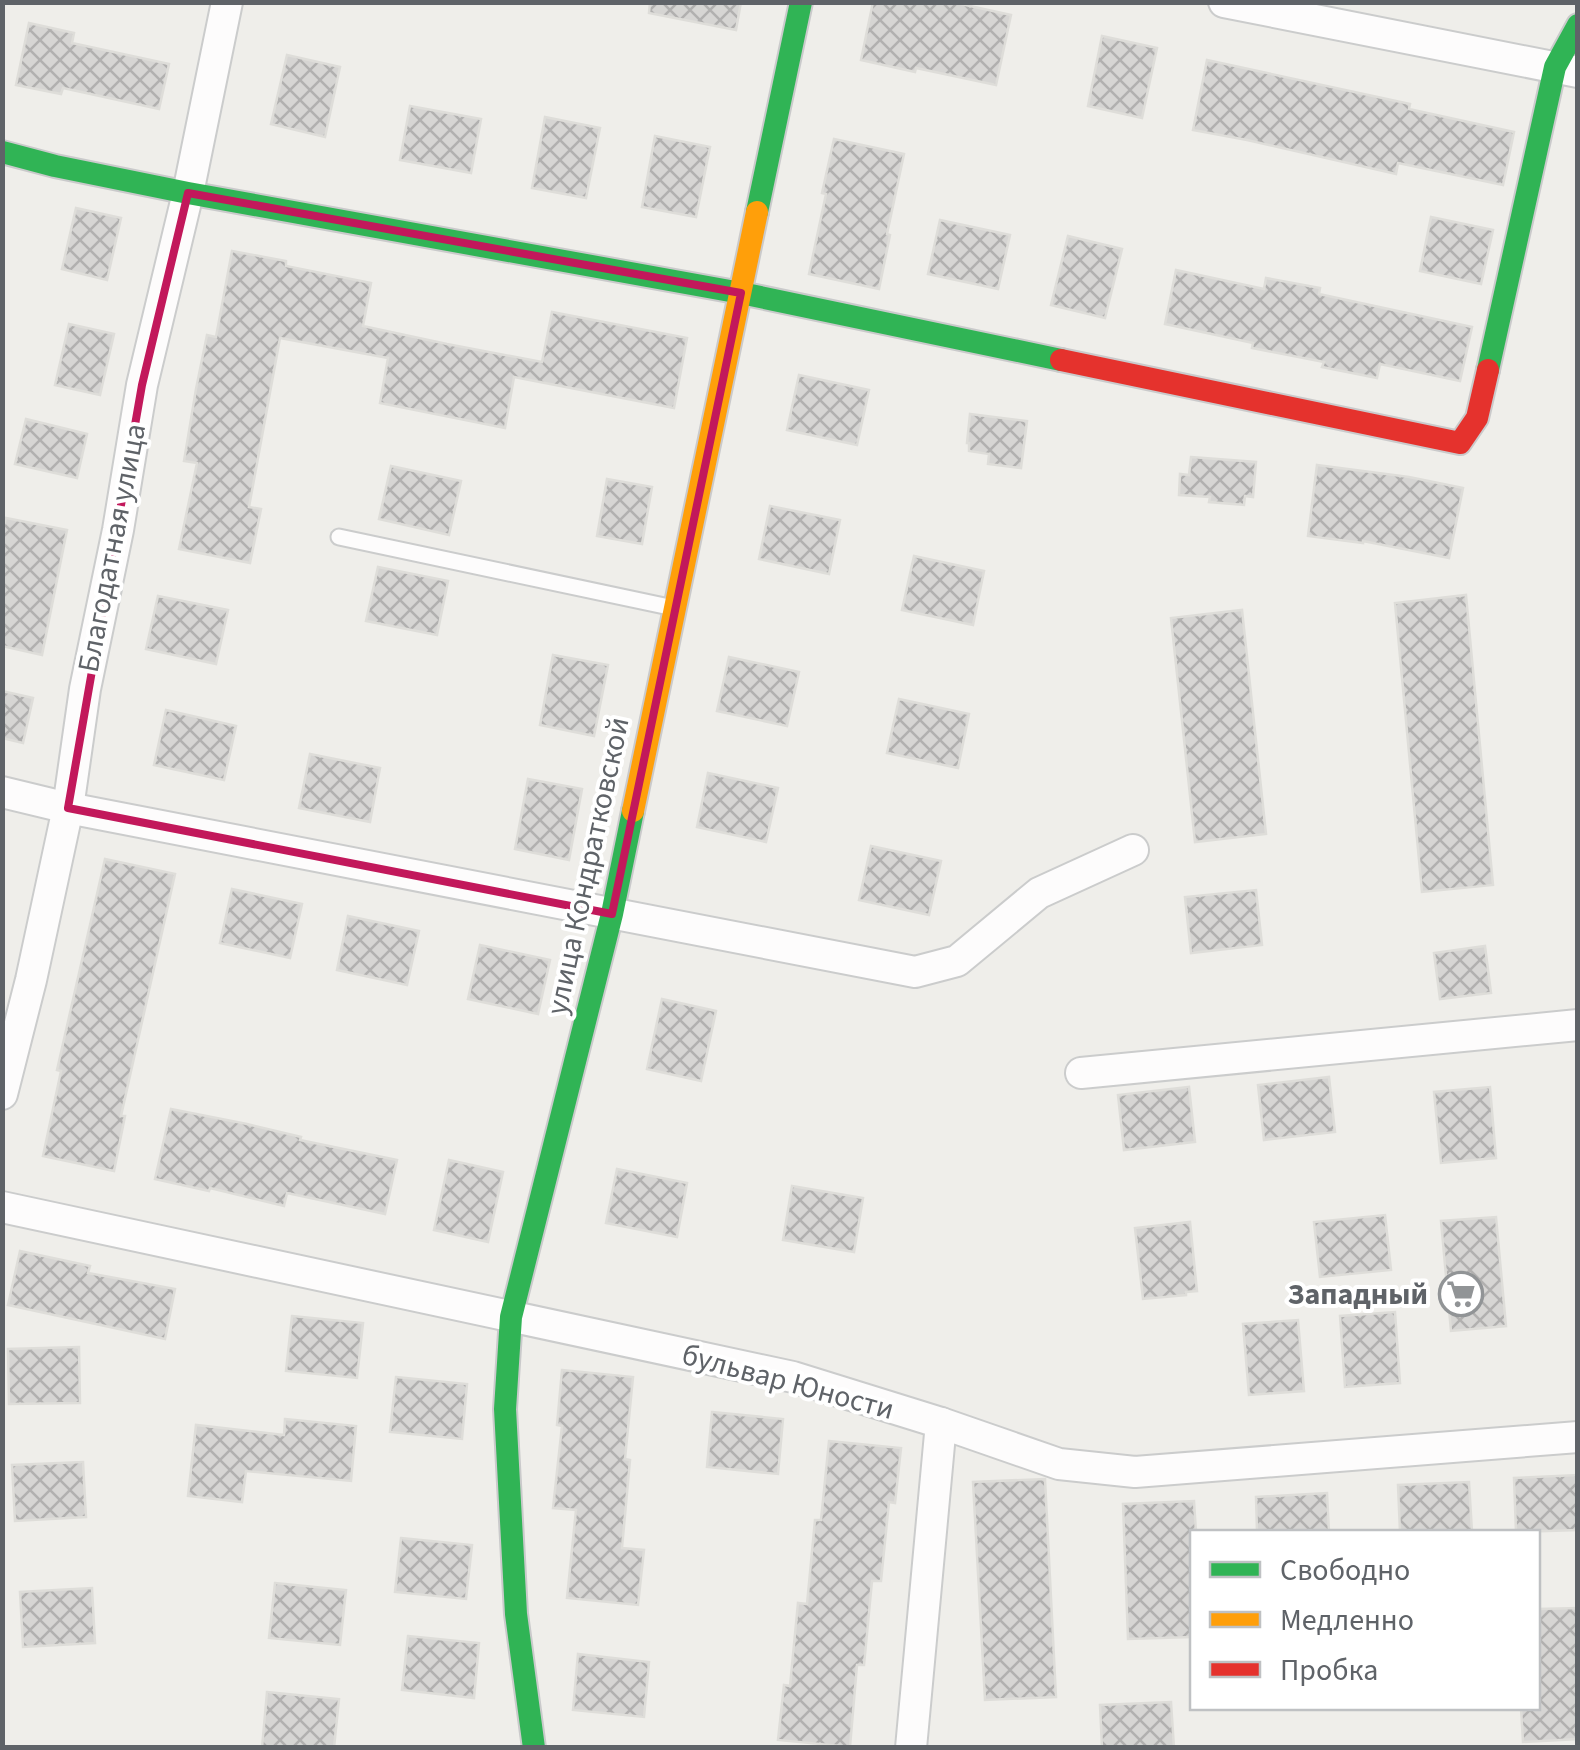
<svg xmlns="http://www.w3.org/2000/svg" width="1580" height="1750" font-family="'Source Sans 3',sans-serif">
	<style>
		.building { fill: url(#building-cross-hatch); stroke: #deddd9; stroke-width: 2.5 }
		.lines { fill: none; stroke-linecap: round; stroke-linejoin: round }
		.lane-casing { stroke: #cbcccc; stroke-width: 19 }
		.street-casing { stroke: #cbcccc; stroke-width: 34 }
		.fast-casing { stroke: #cacacb; stroke-width: 26 }
		.slow-casing { stroke: #cacacb; stroke-width: 26 }
		.jam-casing { stroke: #cacacb; stroke-width: 26 }
		.lane { stroke: #fdfcfc; stroke-width: 15 }
		.street { stroke: #fdfcfc; stroke-width: 30 }
		.fast { stroke: #30b455; stroke-width: 22 }
		.slow { stroke: #ff9f0a; stroke-width: 22 }
		.jam { stroke: #e5322d; stroke-width: 22 }
		.marked { fill: none; stroke: #c2185b; stroke-width: 8; stroke-linejoin: round }
		.labels { text-anchor: middle; dominant-baseline: central; stroke-width: 8; stroke-linejoin: round; paint-order: stroke }
		.street-label { font-size: 30px; fill: #5f6368; stroke: #fff }
		.poi-label { font-size: 30px; font-weight: bold; fill: #5f6368; stroke: #fff; text-anchor: end }
	</style>
	<defs>
		<pattern id="building-cross-hatch" width="8" height="8" patternUnits="userSpaceOnUse" patternTransform="scale(2.5)"><rect width="8" height="8" fill="#d6d5d3"/><path d="M0 0l8 8M0 8l8-8" fill="none" stroke="#b1b0af"/></pattern>
	</defs>
	<rect width="100%" height="100%" fill="#efeeea"/>
	<g class="building">
		<path d="M650,2H741L736,30L649,13Z"/>
		<path d="M873,2H952L1011,15L996,85L916,68L915,72L861,60Z"/>
		<path d="M29,23L74,33L72,43L169,64L159,109L63,88L61,94L16,85Z"/>
		<path d="M1102,36L1157,48L1142,118L1088,106Z"/>
		<path d="M287,55L340,67L325,137L271,124Z"/>
		<path d="M1207,60L1410,104L1409,109L1514,132L1503,185L1398,163L1396,174L1247,140L1193,130Z"/>
		<path d="M410,106L481,119L471,173L400,160Z"/>
		<path d="M545,117L600,128L586,198L532,188Z"/>
		<path d="M655,136L710,147L696,217L642,207Z"/>
		<path d="M834,139L904,154L887,234L890,235L879,289L809,274L826,194L822,193Z"/>
		<path d="M76,208L121,218L107,280L62,269Z"/>
		<path d="M1431,217L1493,230L1481,284L1420,271Z"/>
		<path d="M940,220L1010,235L998,289L928,274Z"/>
		<path d="M1068,236L1122,249L1105,318L1051,305Z"/>
		<path d="M232,251L286,261V266L371,283L363,326L447,344L542,362L552,312L687,338L674,408L514,377L505,428L380,403L388,358L280,338L249,507L261,509L250,563L179,549L197,463L184,461L196,389L207,335L216,337Z"/>
		<path d="M1176,270L1264,289L1266,278L1320,288L1319,294L1472,327L1460,381L1380,364L1377,378L1322,367L1324,362L1252,348L1253,343L1165,324Z"/>
		<path d="M69,324L114,334L100,395L55,385Z"/>
		<path d="M799,375L869,390L857,445L787,430Z"/>
		<path d="M970,414L1027,421L1021,468L988,464L989,454L969,451V443H967Z"/>
		<path d="M26,419L87,434L77,478L15,464Z"/>
		<path d="M1191,457L1256,462L1253,497L1245,496L1244,505L1209,502L1210,497L1179,495L1180,474L1189,475Z"/>
		<path d="M1317,465L1409,477L1463,488L1449,558L1363,541V543L1308,536Z"/>
		<path d="M391,466L461,481L449,535L379,519Z"/>
		<path d="M607,479L652,487L642,544L597,536Z"/>
		<path d="M770,506L840,520L829,574L759,559Z"/>
		<path d="M6,518L67,530L42,655L2,646V531Z"/>
		<path d="M914,556L984,571L973,625L902,610Z"/>
		<path d="M378,567L448,581L437,635L366,621Z"/>
		<path d="M1466,595L1493,885L1422,892L1395,603Z"/>
		<path d="M158,596L228,610L216,664L146,649Z"/>
		<path d="M1242,610L1266,834L1195,842L1171,618Z"/>
		<path d="M553,655L608,665L594,736L540,725Z"/>
		<path d="M729,657L799,672L787,726L717,711Z"/>
		<path d="M2,691L33,698L23,743L2,738Z"/>
		<path d="M899,699L969,714L958,768L887,753Z"/>
		<path d="M166,710L236,726L224,780L154,765Z"/>
		<path d="M310,754L380,768L370,822L299,808Z"/>
		<path d="M708,773L778,788L766,842L697,827Z"/>
		<path d="M528,779L582,789L569,860L515,849Z"/>
		<path d="M871,846L941,861L929,915L859,900Z"/>
		<path d="M105,859L175,874L121,1116H125L114,1171L43,1156L61,1071L57,1070Z"/>
		<path d="M232,889L302,904L290,958L220,943Z"/>
		<path d="M1256,890L1262,945L1191,953L1185,897Z"/>
		<path d="M348,916L419,931L407,985L337,970Z"/>
		<path d="M480,945L550,960L538,1014L468,999Z"/>
		<path d="M1485,946L1491,993L1440,999L1434,953Z"/>
		<path d="M662,999L716,1011L701,1081L647,1069Z"/>
		<path d="M1329,1077L1335,1132L1264,1140L1258,1085Z"/>
		<path d="M1189,1087L1195,1142L1124,1150L1118,1095Z"/>
		<path d="M1490,1087L1496,1158L1441,1163L1434,1092Z"/>
		<path d="M171,1109L247,1124L301,1137L300,1140L397,1160L385,1214L287,1193L284,1206L210,1188L209,1191L155,1179Z"/>
		<path d="M449,1160L503,1172L488,1242L434,1230Z"/>
		<path d="M617,1169L687,1183L677,1237L606,1223Z"/>
		<path d="M792,1186L863,1198L854,1252L783,1240Z"/>
		<path d="M1385,1215L1391,1270L1320,1277L1314,1222Z"/>
		<path d="M1496,1217L1506,1326L1451,1331L1441,1221Z"/>
		<path d="M1190,1222L1197,1291L1186,1292V1295L1143,1299L1135,1228Z"/>
		<path d="M20,1251L90,1266L88,1273L175,1289L165,1339L8,1305Z"/>
		<path d="M1395,1312L1400,1383L1345,1387L1340,1316Z"/>
		<path d="M292,1316L363,1323L357,1378L286,1371Z"/>
		<path d="M1298,1320L1304,1391L1249,1395L1243,1324Z"/>
		<path d="M79,1347L80,1403L9,1404L8,1349Z"/>
		<path d="M562,1370L633,1377L625,1459L630,1460L622,1548L644,1550L638,1605L567,1598L576,1510L553,1508L562,1426L557,1425Z"/>
		<path d="M396,1377L467,1384L462,1439L390,1432Z"/>
		<path d="M712,1412L783,1419L778,1474L707,1467Z"/>
		<path d="M285,1419L356,1426L351,1481L246,1471L242,1502L188,1496L196,1425L284,1435Z"/>
		<path d="M829,1441L901,1448L895,1503L889,1502L881,1581H872L864,1665H857L850,1747L778,1740L784,1685L790,1686L798,1603L807,1604L815,1520H821Z"/>
		<path d="M83,1462L86,1517L15,1521L12,1465Z"/>
		<path d="M1578,1475V1530L1516,1532L1514,1478Z"/>
		<path d="M1045,1479L1056,1697L985,1700L973,1482Z"/>
		<path d="M1469,1482L1472,1532H1400L1398,1485Z"/>
		<path d="M1327,1493L1329,1532H1257L1256,1497Z"/>
		<path d="M1194,1501L1196,1532H1192V1637L1128,1639L1123,1504Z"/>
		<path d="M401,1538L472,1545L466,1599L395,1592Z"/>
		<path d="M275,1583L346,1590L340,1645L269,1638Z"/>
		<path d="M92,1588L95,1643L23,1647L20,1592Z"/>
		<path d="M1578,1608V1739L1523,1742L1521,1708H1538V1609Z"/>
		<path d="M408,1636L479,1643L474,1698L402,1690Z"/>
		<path d="M578,1654L649,1662L644,1717L573,1710Z"/>
		<path d="M267,1692L339,1699L334,1748H262Z"/>
		<path d="M1171,1702L1174,1748H1102L1100,1705Z"/>
	</g>
	<g class="lines">
		<defs>
			<path id="lane" d="M339,537L674,608"/>
			<g id="street">
				<path d="M1224,2L1578,72"/>
				<path d="M2,792L68,808L915,972L957,961L1039,893L1133,850"/>
				<path d="M1081,1073L1578,1025"/>
				<path d="M2,1094L31,980L68,808L85,689L118,530L142,385L188,193L227,2"/>
				<path d="M2,1207L793,1377L941,1423L1059,1464L1135,1472L1578,1437"/>
				<path d="M911,1748L941,1423"/>
			</g>
			<g id="fast">
				<path d="M2,152L55,166L188,193L741,293L1061,360"/>
				<path d="M757,212L801,2"/>
				<path d="M1488,370L1555,67L1578,25"/>
				<path d="M534,1748L516,1614L505,1409L511,1317L612,914L633,811"/>
			</g>
			<path id="slow" d="M633,811L757,212"/>
			<path id="jam" d="M1061,360L1460,443L1477,418L1488,370"/>
		</defs>
		<use href="#lane" class="lane-casing"/>
		<use href="#street" class="street-casing"/>
		<use href="#fast" class="fast-casing"/>
		<use href="#slow" class="slow-casing"/>
		<use href="#jam" class="jam-casing"/>
		<use href="#lane" class="lane"/>
		<use href="#street" class="street"/>
		<use href="#fast" class="fast"/>
		<use href="#slow" class="slow"/>
		<use href="#jam" class="jam"/>
	</g>
	<path class="marked" d="M188,193L741,293L612,914L68,808L142,385Z"/>
	<defs>
		<symbol id="supermarket-ring" viewBox="-11 -11 22 22"><circle r="9.5" fill="#fff" stroke="#919496" stroke-width="1.5"/><path d="M-6-5.5h2.5l.6 2H6L4.5 2H-2.5L-4.4-4H-6ZM-1.5 3.2a1.3 1.3 0 1 0 .1 0ZM3 3.2a1.3 1.3 0 1 0 .1 0Z" fill="#919496"/></symbol>
	</defs>
	<g fill-rule="evenodd">
		<use href="#supermarket-ring" x="1436" y="1269" width="50" height="50"/>
	</g>
	<g class="labels">
		<g class="street-label">
			<text transform="translate(112 548) rotate(-79)">Благодатная улица</text>
			<text transform="translate(588 866) rotate(-78)">улица Кондратковской</text>
			<text transform="translate(788 1382) rotate(15)">бульвар Юности</text>
		</g>
		<g class="poi-label">
			<text x="1428" y="1294">Западный</text>
		</g>
	</g>
	<rect width="1580" height="1750" fill="none" stroke="#5f6368" stroke-width="10"/>
	<rect x="1190" y="1530" width="350" height="180" fill="#ffffff" stroke="#bfc1c3" stroke-width="2.5"/>
	<rect x="1210" y="1562" width="50" height="15" fill="#30b455" stroke="#bfc1c3" stroke-width="2.5"/>
	<text x="1280" y="1580" font-size="30" fill="#5f6368">Свободно</text>
	<rect x="1210" y="1612" width="50" height="15" fill="#ff9f0a" stroke="#bfc1c3" stroke-width="2.5"/>
	<text x="1280" y="1630" font-size="30" fill="#5f6368">Медленно</text>
	<rect x="1210" y="1662" width="50" height="15" fill="#e5322d" stroke="#bfc1c3" stroke-width="2.5"/>
	<text x="1280" y="1680" font-size="30" fill="#5f6368">Пробка</text>
</svg>
